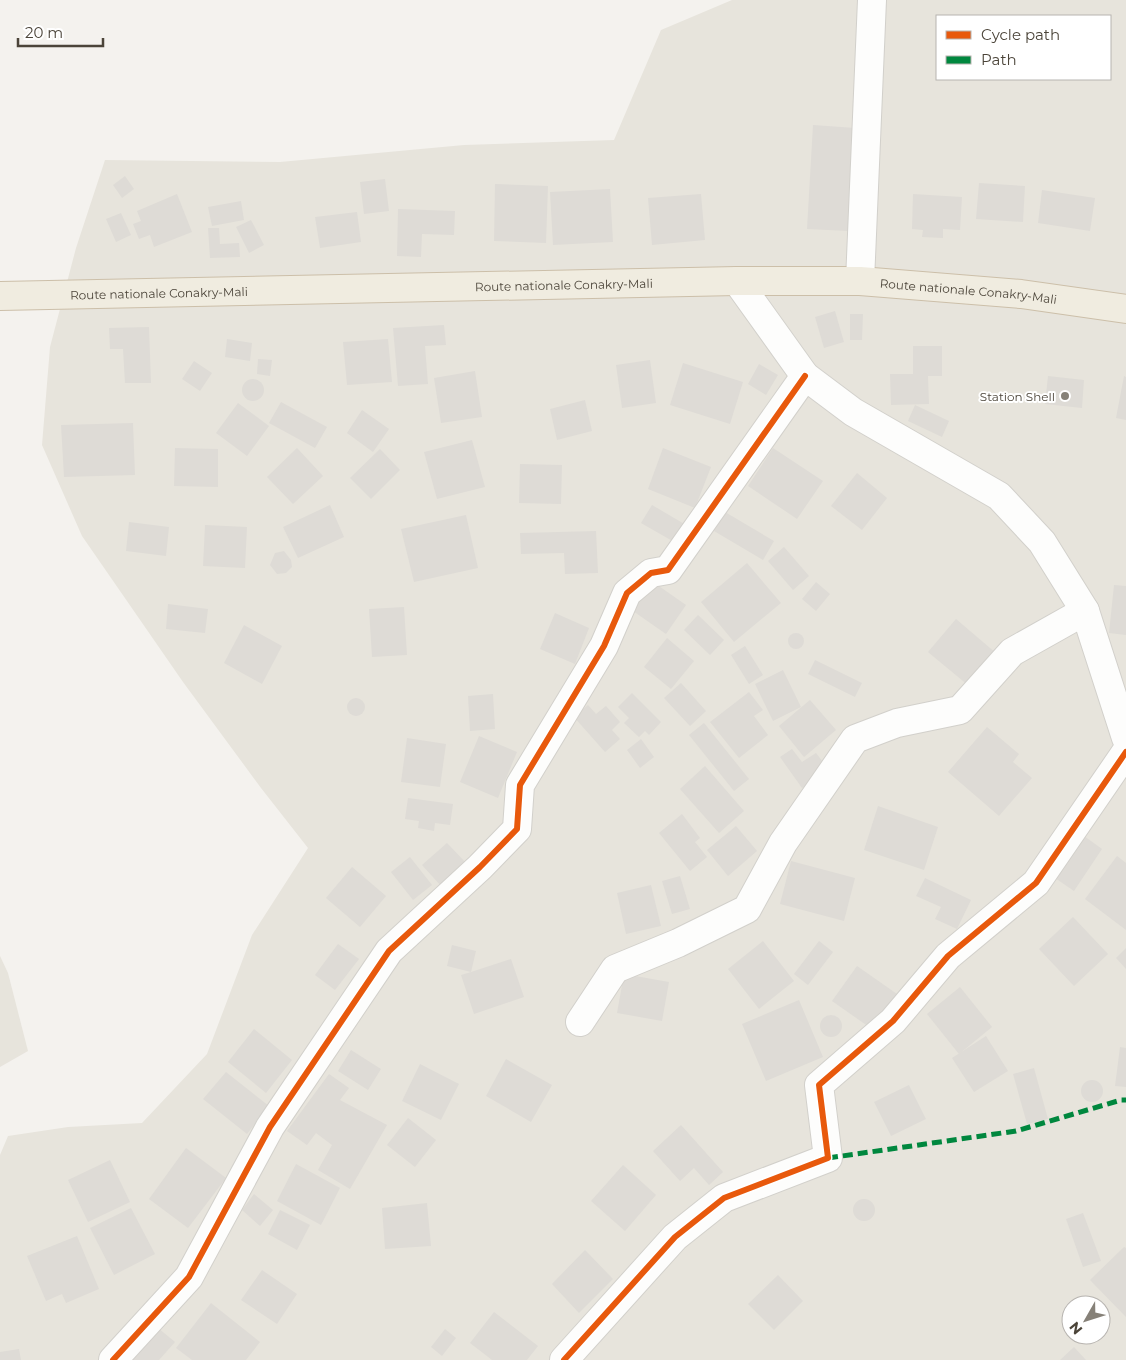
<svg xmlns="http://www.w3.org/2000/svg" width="1126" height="1360" font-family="Montserrat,sans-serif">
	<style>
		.residential { fill: #e7e4dc; fill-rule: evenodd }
		.building { fill: #dedbd6 }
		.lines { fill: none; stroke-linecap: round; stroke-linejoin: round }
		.minor-casing { stroke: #d2d0cb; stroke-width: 30 }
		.tertiary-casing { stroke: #d2d0cb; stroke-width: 30 }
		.trunk-casing { stroke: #ccbfa9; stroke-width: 30 }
		.minor { stroke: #fdfdfc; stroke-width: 28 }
		.tertiary { stroke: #fdfdfc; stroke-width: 28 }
		.trunk { stroke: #f0ece0; stroke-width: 28 }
		.quiet { stroke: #00873e; stroke-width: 5; stroke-dasharray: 10 5; stroke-linecap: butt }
		.cycleway-casing { stroke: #fff; stroke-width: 9 }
		.cycleway { stroke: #e8590c; stroke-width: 6 }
		.poi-dot { fill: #868178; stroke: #fff; stroke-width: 2 }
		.labels { text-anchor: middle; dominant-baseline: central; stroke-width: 4; stroke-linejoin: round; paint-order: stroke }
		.street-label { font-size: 12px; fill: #4b4439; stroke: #fff }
		.poi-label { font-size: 12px; fill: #4b4439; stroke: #fff; text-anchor: end }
	</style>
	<rect width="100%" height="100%" fill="#f4f2ee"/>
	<g class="residential">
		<path d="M732,0H1126V1360H0V1155L8,1136L68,1127L142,1123L207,1054L252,935L308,848L261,788L183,682L82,536L42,445L50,347L76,248L105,160L280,162L464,145L614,140L661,30ZM937,16H1110V79H937ZM1071,1305H1101V1335H1071Z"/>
		<path d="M0,956L8,973L28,1051L0,1067Z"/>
	</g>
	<g class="building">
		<path d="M813,125L855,128L849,231L807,229Z"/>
		<path d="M125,176L134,189L122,198L113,185Z"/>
		<path d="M385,179L389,211L364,214L360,182Z"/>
		<path d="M979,183L1025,186L1023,222L976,219Z"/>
		<path d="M495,184L548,186L546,243L494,241Z"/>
		<path d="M610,189L613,242L553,245L550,192Z"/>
		<path d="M1042,190L1095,198L1090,231L1038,223Z"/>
		<path d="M177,194L192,232L154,247L150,235L139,239L133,224L141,221L137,211Z"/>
		<path d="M701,194L705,240L652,245L648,198Z"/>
		<path d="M913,194L962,197L960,230L943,229V238L922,237L923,230L912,229Z"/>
		<path d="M241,201L244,220L212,226L208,207Z"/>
		<path d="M398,209L455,211L454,235L422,234L421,257L397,256Z"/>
		<path d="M357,212L361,242L320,248L315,217Z"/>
		<path d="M121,213L131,235L116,242L106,219Z"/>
		<path d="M251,220L264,245L249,253L236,227Z"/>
		<path d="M208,228H219L220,244L239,243L240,257L210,258Z"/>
		<path d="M835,311L844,342L824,348L815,317Z"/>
		<path d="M850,314H863L862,340H850Z"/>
		<path d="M444,325L446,345L425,346L428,384L398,386L393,328Z"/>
		<path d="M149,327L151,383H125L123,349H110L109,328Z"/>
		<path d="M227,339L252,343L250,361L225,357Z"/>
		<path d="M388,339L392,382L347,385L343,342Z"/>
		<path d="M913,346H942V376H928L929,404L891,405L890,374H913Z"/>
		<path d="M258,359L272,360L270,376L257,374Z"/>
		<path d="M650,360L656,403L622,408L616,365Z"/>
		<path d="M194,361L212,373L200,391L182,379Z"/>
		<path d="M683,363L743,382L730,424L670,405Z"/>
		<path d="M759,364L778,375L766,395L748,384Z"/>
		<path d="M475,371L482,417L441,423L434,378Z"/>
		<path d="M1048,376L1084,380L1082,408L1045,404Z"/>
		<path d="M1124,376L1126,377V420L1116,418Z"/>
		<circle cx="253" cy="390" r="11"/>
		<path d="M585,400L592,431L557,440L550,409Z"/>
		<path d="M281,402L327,427L315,448L269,423Z"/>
		<path d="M238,403L269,426L247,456L216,433Z"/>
		<path d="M915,405L949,421L942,437L908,421Z"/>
		<path d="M362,410L389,429L373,452L347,433Z"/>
		<path d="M133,423L135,475L64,477L61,425Z"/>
		<path d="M472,440L485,487L437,499L424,452Z"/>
		<path d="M175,448L218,449V487L174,486Z"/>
		<path d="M297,448L323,476L293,504L267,477Z"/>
		<path d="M663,448L711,467L695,508L648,489Z"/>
		<path d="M773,448L823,481L797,519L748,486Z"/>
		<path d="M380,449L400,470L371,499L350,478Z"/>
		<path d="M520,464L562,465L561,504L519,503Z"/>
		<path d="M857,473L887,498L862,530L831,506Z"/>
		<path d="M330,505L344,537L298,558L283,527Z"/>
		<path d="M652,505L686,525L676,543L641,523Z"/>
		<path d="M725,512L774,541L763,560L714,531Z"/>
		<path d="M466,515L478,568L414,582L401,529Z"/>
		<path d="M129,522L169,527L166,556L126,551Z"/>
		<path d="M205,525L247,527L245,568L203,566Z"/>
		<path d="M596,531L598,573L565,574L564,553L521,554L520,533Z"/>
		<path d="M784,547L809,576L793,590L768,561Z"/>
		<path d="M284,551L291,560L292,567L286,573L277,574L270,565L275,553Z"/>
		<path d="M747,563L781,603L734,642L701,602Z"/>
		<path d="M653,582L686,605L666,634L633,611Z"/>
		<path d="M816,582L830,594L816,611L802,599Z"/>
		<path d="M1114,585L1126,586V635L1109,633Z"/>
		<path d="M168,604L208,609L205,633L166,629Z"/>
		<path d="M404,607L407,655L372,657L369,609Z"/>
		<path d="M555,613L589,628L575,664L540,649Z"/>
		<path d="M698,615L724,640L710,655L684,630Z"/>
		<path d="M956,619L997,654L969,686L928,652Z"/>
		<path d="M244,625L282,646L262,684L224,663Z"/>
		<circle cx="796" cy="641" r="8"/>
		<path d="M667,638L694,661L671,689L644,667Z"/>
		<path d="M745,646L763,675L749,684L731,655Z"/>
		<path d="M815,660L862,683L855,697L808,674Z"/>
		<path d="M783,670L801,707L773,721L755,684Z"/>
		<path d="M681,683L706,711L690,726L664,698Z"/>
		<path d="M749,692L763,710L754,716L768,735L739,758L710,722Z"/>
		<path d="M632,693L661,722L649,735L645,731L639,737L624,723L629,718L618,707Z"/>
		<path d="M493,694L495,729L470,731L468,696Z"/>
		<circle cx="356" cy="707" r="9"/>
		<path d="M810,700L836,730L804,757L779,726Z"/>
		<path d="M588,705L596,714L606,706L620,722L612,730L620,739L605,752L574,717Z"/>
		<path d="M704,723L749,779L734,791L689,735Z"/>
		<path d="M987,727L1019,754L1013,762L1032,778L999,816L948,772Z"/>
		<path d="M479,736L517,752L498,798L460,782Z"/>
		<path d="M407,738L446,744L440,787L401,782Z"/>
		<path d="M641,739L654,757L640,768L627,750Z"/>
		<path d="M792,749L802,762L816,753L829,770L802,788L780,757Z"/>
		<path d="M705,766L744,811L719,833L680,789Z"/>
		<path d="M408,798L453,804L450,825L435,823L434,831L418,828L419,821L405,819Z"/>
		<path d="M878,806L938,827L924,870L864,850Z"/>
		<path d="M682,814L700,838L695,842L707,857L690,871L659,833Z"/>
		<path d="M736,826L757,851L728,876L707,850Z"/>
		<path d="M1084,836L1102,849L1074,891L1055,878Z"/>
		<path d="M447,843L467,864L442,887L422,865Z"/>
		<path d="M1117,856L1126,863V930L1085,899Z"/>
		<path d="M410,857L432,885L413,900L391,872Z"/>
		<path d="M791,861L855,878L844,921L780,904Z"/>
		<path d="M352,867L386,896L360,927L326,898Z"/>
		<path d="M680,876L690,909L672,914L662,881Z"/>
		<path d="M925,878L971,900L957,929L935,919L941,907L916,896Z"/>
		<path d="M651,885L661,926L626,934L617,893Z"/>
		<path d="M1073,917L1108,954L1074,986L1039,949Z"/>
		<path d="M763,941L794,981L759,1009L728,969Z"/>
		<path d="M819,941L833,952L808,985L794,974Z"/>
		<path d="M338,944L359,959L335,990L315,975Z"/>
		<path d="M452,945L476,951L471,972L511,959L524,997L474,1014L461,975L471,972L447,966Z"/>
		<path d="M1126,948V969L1116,958Z"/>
		<path d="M857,966L897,994L872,1029L832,1001Z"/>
		<path d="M624,974L669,982L662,1021L617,1013Z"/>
		<path d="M960,987L992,1027L959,1054L927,1014Z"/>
		<path d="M799,1000L823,1057L766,1081L742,1024Z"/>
		<circle cx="831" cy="1026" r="11"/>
		<path d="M254,1029L292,1060L266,1093L228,1062Z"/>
		<path d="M986,1036L1008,1071L974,1092L952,1058Z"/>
		<path d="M1120,1047L1126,1048V1087L1115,1086Z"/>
		<path d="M351,1050L381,1069L368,1090L338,1071Z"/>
		<path d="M506,1059L552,1085L531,1122L486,1096Z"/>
		<path d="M420,1064L459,1084L441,1120L402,1101Z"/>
		<path d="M1034,1068L1048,1119L1027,1124L1013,1074Z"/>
		<path d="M226,1072L269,1106L247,1134L203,1099Z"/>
		<path d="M329,1074L349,1088L340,1100L387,1125L350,1189L318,1170L332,1145L316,1133L307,1145L287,1131Z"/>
		<circle cx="1092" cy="1091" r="11"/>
		<path d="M909,1085L926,1119L891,1136L874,1102Z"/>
		<path d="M408,1118L436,1140L415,1167L387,1145Z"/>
		<path d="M681,1125L723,1172L709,1185L694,1168L680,1181L653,1151Z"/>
		<path d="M186,1148L226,1178L188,1228L149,1199Z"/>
		<path d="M110,1160L130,1202L88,1222L68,1180Z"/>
		<path d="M296,1164L340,1188L321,1225L277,1201Z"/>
		<path d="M623,1165L656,1195L625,1231L591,1201Z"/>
		<path d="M254,1194L273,1210L260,1226L242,1210Z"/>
		<circle cx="864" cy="1210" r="11"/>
		<path d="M427,1203L431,1246L385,1249L382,1208Z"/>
		<path d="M131,1208L155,1254L114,1275L90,1228Z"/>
		<path d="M280,1210L310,1225L297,1250L268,1234Z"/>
		<path d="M1083,1213L1101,1261L1083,1267L1066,1219Z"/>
		<path d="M77,1236L99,1289L66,1303L62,1294L46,1301L27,1256Z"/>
		<path d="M1124,1247L1126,1248V1317L1090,1280Z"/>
		<path d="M585,1250L613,1279L579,1313L552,1284Z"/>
		<path d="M262,1270L297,1294L277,1324L241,1300Z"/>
		<path d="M778,1275L803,1301L774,1330L748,1304Z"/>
		<path d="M211,1303L260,1342L246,1360H192L176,1348Z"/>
		<path d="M494,1312L538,1346L527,1360H492L470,1343Z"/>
		<path d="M158,1328L175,1342L159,1360H130Z"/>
		<path d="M445,1329L456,1338L442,1356L431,1347Z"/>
		<path d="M1074,1347L1086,1360H1060Z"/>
		<path d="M19,1349L21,1360H0V1352Z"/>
	</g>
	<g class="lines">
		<defs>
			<g id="minor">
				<path d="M737,281L805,376L853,412L999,496L1042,542L1085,611L1126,738"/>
				<path d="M580,1022L615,969L678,943L747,909L783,843L855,739L897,723L960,710L1012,652L1085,611"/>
				<path d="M113,1360L189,1277L270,1127L389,951L480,867L517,829L520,785L604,646L627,593L651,573L668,570L805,376"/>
				<path d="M564,1360L675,1237L724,1198L828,1158L819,1085L893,1021L948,956L1036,883L1126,752"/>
			</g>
			<path id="tertiary" d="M860,281L872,0"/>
			<g id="trunk">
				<path id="s1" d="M0,296L737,281H860L1021,294L1126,309"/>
			</g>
		</defs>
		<use href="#minor" class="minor-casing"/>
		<use href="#tertiary" class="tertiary-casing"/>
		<use href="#trunk" class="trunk-casing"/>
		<use href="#minor" class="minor"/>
		<use href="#tertiary" class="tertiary"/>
		<use href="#trunk" class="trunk"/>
		<path class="quiet" d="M828,1158L1016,1131L1121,1100H1126"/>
		<defs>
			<g id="cycleway">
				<path d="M113,1360L189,1277L270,1127L389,951L480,867L517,829L520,785L604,646L627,593L651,573L668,570L805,376"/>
				<path d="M564,1360L675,1237L724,1198L828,1158L819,1085L893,1021L948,956L1036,883L1126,752"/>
			</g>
		</defs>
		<use href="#cycleway" class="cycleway-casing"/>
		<use href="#cycleway" class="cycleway"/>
	</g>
	<circle class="poi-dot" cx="1065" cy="396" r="5"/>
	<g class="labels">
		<g class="street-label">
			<text stroke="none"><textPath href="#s1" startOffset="564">Route nationale Conakry-Mali</textPath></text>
			<text stroke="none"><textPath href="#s1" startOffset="969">Route nationale Conakry-Mali</textPath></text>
			<text stroke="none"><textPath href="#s1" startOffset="159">Route nationale Conakry-Mali</textPath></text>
		</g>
		<g class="poi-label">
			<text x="1055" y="396">Station Shell</text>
		</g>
	</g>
	<rect x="936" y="15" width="175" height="65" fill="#ffffff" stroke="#b7b4b0"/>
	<rect x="946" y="31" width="25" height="8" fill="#e8590c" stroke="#b7b4b0"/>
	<text x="981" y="40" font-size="15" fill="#4b4439">Cycle path</text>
	<rect x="946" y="56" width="25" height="8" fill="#00873e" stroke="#b7b4b0"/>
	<text x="981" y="65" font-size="15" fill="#4b4439">Path</text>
	<g transform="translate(1086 1320) rotate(231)"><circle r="24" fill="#ffffff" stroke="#b7b4b0"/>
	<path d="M0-4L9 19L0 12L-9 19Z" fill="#868178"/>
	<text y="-8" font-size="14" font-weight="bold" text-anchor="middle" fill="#4b4439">N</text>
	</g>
	<path d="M18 38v8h85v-8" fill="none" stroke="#4b4439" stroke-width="2.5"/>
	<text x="25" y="38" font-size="15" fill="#4b4439" stroke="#ffffff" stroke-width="4" paint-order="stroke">20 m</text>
</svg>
